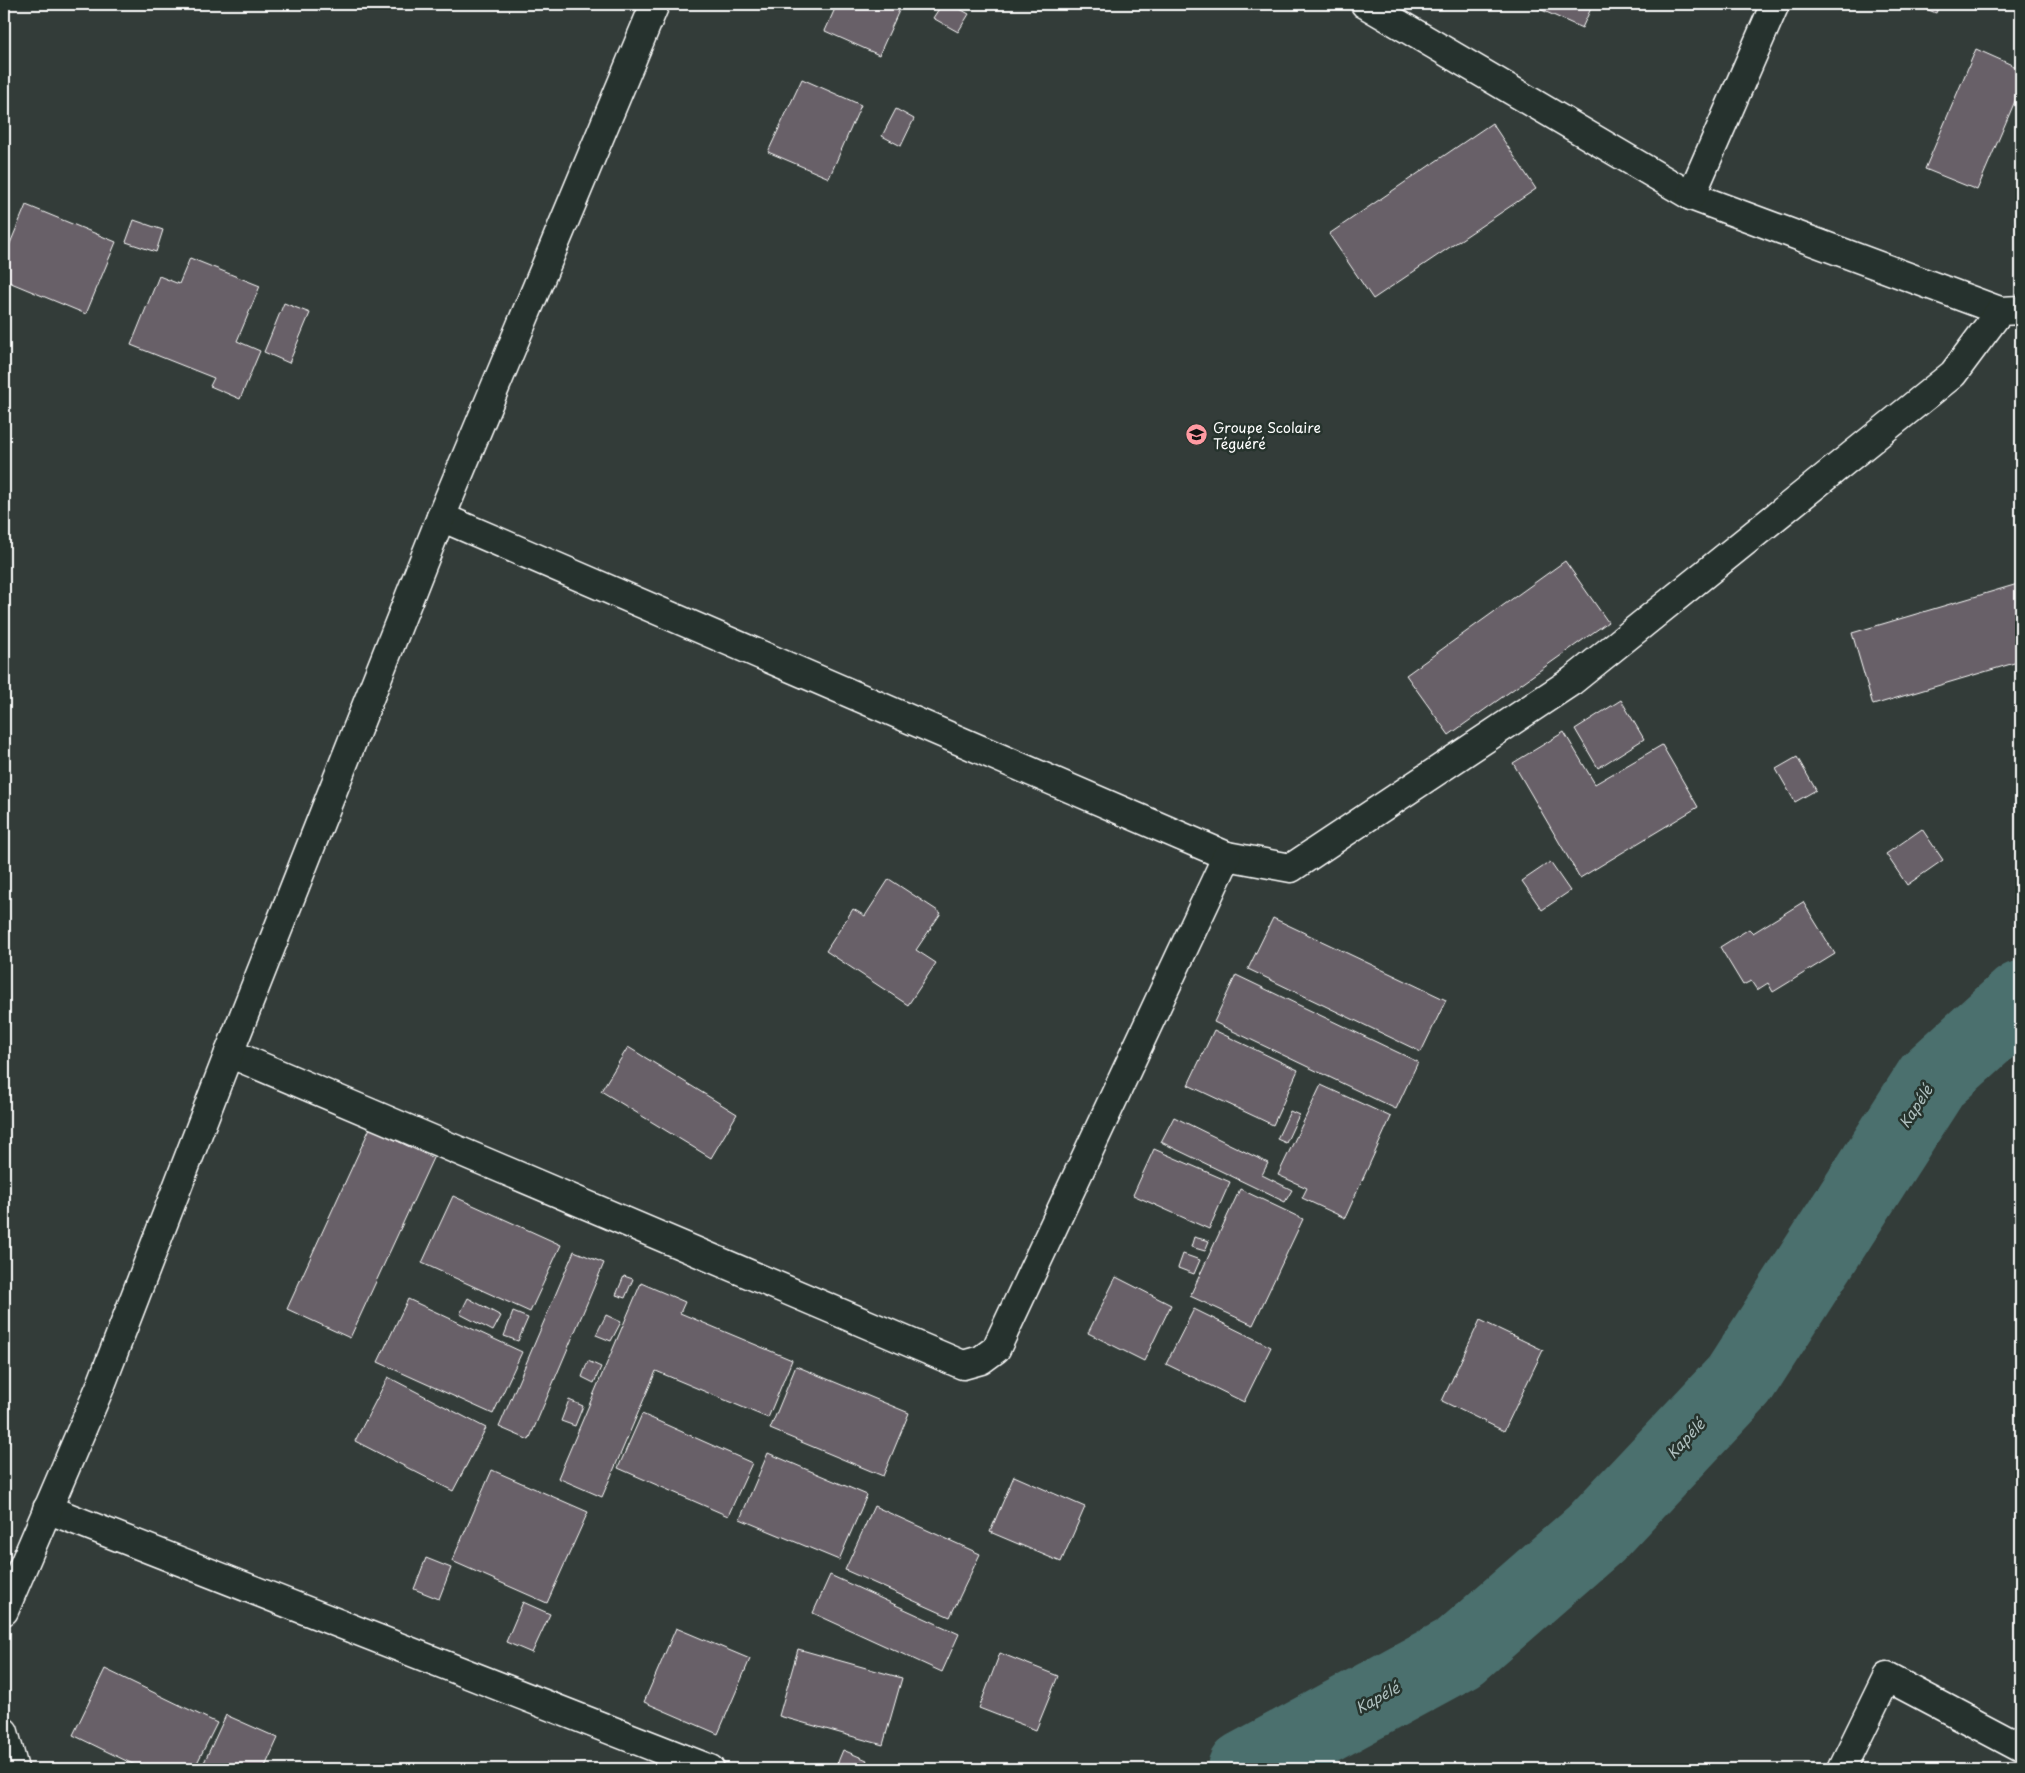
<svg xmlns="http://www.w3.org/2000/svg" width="2025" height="1773" font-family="'Playpen Sans',sans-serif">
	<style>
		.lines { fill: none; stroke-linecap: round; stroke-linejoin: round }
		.river { stroke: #4b706e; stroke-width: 76 }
		.building { fill: #686067; stroke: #fff }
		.minor-casing { stroke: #fff; stroke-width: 31 }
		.tertiary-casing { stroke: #fff; stroke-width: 31 }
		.minor { stroke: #26332d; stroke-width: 28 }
		.tertiary { stroke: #26332d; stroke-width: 28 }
		.labels { text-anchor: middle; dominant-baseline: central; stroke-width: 5; stroke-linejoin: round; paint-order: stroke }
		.poi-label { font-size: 14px; fill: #fff; stroke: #26332d; text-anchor: start }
		.water-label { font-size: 15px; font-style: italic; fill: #aebfbe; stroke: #26332d }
	</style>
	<rect width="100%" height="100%" fill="#333c39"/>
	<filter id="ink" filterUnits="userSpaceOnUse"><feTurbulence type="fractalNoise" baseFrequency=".02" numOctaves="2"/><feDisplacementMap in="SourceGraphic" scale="10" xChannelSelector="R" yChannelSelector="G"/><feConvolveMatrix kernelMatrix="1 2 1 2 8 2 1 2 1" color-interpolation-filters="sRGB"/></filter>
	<g filter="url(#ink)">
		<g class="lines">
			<path class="river" d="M1245,1769L1460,1652L1595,1534L1739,1381L1933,1079L2021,999"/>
		</g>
		<g class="building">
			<path d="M837,4H902L879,55L825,31Z"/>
			<path d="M942,4H951L969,14L958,32L933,18Z"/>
			<path d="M1537,4H1593L1582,28L1535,7Z"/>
			<path d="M1914,4H1940L1936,13Z"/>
			<path d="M1976,49L2021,69V87L1977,190L1925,169Z"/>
			<path d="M802,79L861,105L829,178L768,152Z"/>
			<path d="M896,109L914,119L901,146L882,136Z"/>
			<path d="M1492,123L1536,189L1373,299L1329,234Z"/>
			<path d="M26,205L116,242L86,314L4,280V258Z"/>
			<path d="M134,220L163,230L156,252L126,242Z"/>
			<path d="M190,258L260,286L237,341L260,351L240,399L210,386L214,378L131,345L159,276L179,284Z"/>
			<path d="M284,303L310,313L289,363L264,352Z"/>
			<path d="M1565,561L1608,622L1449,735L1406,675Z"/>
			<path d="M2021,583V661L1873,705L1852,633Z"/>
			<path d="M1621,700L1644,739L1598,768L1575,729Z"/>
			<path d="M1564,732L1595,784L1662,745L1698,807L1580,878L1513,763Z"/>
			<path d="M1797,757L1816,790L1795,802L1776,769Z"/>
			<path d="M1922,829L1943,860L1907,885L1886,854Z"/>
			<path d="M1550,862L1570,891L1542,910L1522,881Z"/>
			<path d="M889,879L941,913L916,950L936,963L908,1005L826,951L853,909L865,916Z"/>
			<path d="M1803,902L1835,954L1773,992L1768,983L1757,990L1751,981L1743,985L1720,947L1749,929L1753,933Z"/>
			<path d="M1273,918L1446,1000L1421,1052L1248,969Z"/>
			<path d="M1236,975L1418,1062L1396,1109L1214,1022Z"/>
			<path d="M1214,1030L1298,1070L1273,1125L1188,1085Z"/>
			<path d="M628,1047L737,1114L711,1158L601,1091Z"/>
			<path d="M1321,1085L1391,1117L1345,1218L1302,1198L1307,1188L1278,1175Z"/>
			<path d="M1290,1111L1299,1115L1286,1143L1277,1139Z"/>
			<path d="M1174,1117L1268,1163L1262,1175L1292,1190L1285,1202L1161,1142Z"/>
			<path d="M370,1128L433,1158L350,1338L287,1309Z"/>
			<path d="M1154,1149L1230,1182L1209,1229L1133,1195Z"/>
			<path d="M1240,1189L1303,1219L1253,1325L1190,1296Z"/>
			<path d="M453,1196L561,1245L530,1312L422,1263Z"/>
			<path d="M1194,1237L1209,1241L1205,1251L1191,1247Z"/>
			<path d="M574,1251L604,1263L529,1440L499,1427Z"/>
			<path d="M1183,1254L1200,1260L1194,1274L1178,1268Z"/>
			<path d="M624,1276L633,1279L625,1298L616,1295Z"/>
			<path d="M1116,1277L1171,1305L1144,1361L1088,1333Z"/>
			<path d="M641,1283L685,1302L680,1313L792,1360L768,1418L656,1371L602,1497L558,1478Z"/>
			<path d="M468,1298L501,1316L493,1331L460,1314Z"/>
			<path d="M408,1299L522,1352L493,1414L378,1362Z"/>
			<path d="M1194,1309L1271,1347L1244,1402L1166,1364Z"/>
			<path d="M513,1312L528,1318L518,1341L504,1336Z"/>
			<path d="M606,1315L621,1322L611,1341L596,1335Z"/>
			<path d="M1480,1320L1543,1350L1504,1431L1442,1401Z"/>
			<path d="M588,1361L601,1367L594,1383L582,1377Z"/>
			<path d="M796,1366L909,1413L883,1476L770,1429Z"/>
			<path d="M388,1377L486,1428L453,1491L355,1441Z"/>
			<path d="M569,1400L583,1406L575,1426L561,1421Z"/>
			<path d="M642,1414L752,1463L728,1516L618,1468Z"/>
			<path d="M768,1453L867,1495L839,1560L740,1519Z"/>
			<path d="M492,1470L588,1512L547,1603L452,1561Z"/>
			<path d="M1014,1476L1085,1507L1061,1562L990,1532Z"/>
			<path d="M874,1506L980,1554L950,1617L845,1570Z"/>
			<path d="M426,1558L451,1568L439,1599L414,1589Z"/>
			<path d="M830,1575L959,1634L942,1672L813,1613Z"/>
			<path d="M523,1602L550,1614L532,1653L506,1642Z"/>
			<path d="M676,1628L750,1659L718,1734L644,1702Z"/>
			<path d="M798,1649L902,1678L883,1745L779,1716Z"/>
			<path d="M1000,1653L1058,1676L1036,1730L979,1708Z"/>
			<path d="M105,1669L217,1723L194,1769H143L73,1735Z"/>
			<path d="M226,1715L278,1738L264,1769H201Z"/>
			<path d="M843,1750L867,1760L863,1769H835Z"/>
		</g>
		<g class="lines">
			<defs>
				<g id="minor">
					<path d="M1365,4L1691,196L2000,311L2021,310"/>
					<path d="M1691,196L1775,4"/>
					<path d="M441,517L1227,856L1291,868L1572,681L1953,374L2000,311"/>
					<path d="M229,1053L963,1365L981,1360L996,1349L1227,856"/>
					<path d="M47,1509L710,1769"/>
					<path d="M4,1732L14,1769"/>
					<path d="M1842,1769L1887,1677L2021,1748"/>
				</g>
				<path id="tertiary" d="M4,1611L101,1385L229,1053L441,517L655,4"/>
			</defs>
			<use href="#minor" class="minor-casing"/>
			<use href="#tertiary" class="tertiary-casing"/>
			<use href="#minor" class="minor"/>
			<use href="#tertiary" class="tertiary"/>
		</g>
	</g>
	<defs>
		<symbol id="school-disc" viewBox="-11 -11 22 22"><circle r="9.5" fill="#ff9aa2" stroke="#26332d"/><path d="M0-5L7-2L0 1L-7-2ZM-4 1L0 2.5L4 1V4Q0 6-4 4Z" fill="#111"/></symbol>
	</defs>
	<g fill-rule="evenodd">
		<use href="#school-disc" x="1184" y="422" width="25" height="25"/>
	</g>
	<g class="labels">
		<g class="poi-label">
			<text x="1213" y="427">Groupe Scolaire<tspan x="1213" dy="16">Téguéré</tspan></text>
		</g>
		<g class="water-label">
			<text transform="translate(1915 1106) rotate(-57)">Kapélé</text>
			<text transform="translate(1685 1438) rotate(-47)">Kapélé</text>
			<text transform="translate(1377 1697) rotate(-29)">Kapélé</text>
		</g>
	</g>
	<rect width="2025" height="1773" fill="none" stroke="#26332d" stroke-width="20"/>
	<rect x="10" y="10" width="2005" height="1753" fill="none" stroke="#fff" stroke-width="2" filter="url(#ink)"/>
</svg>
